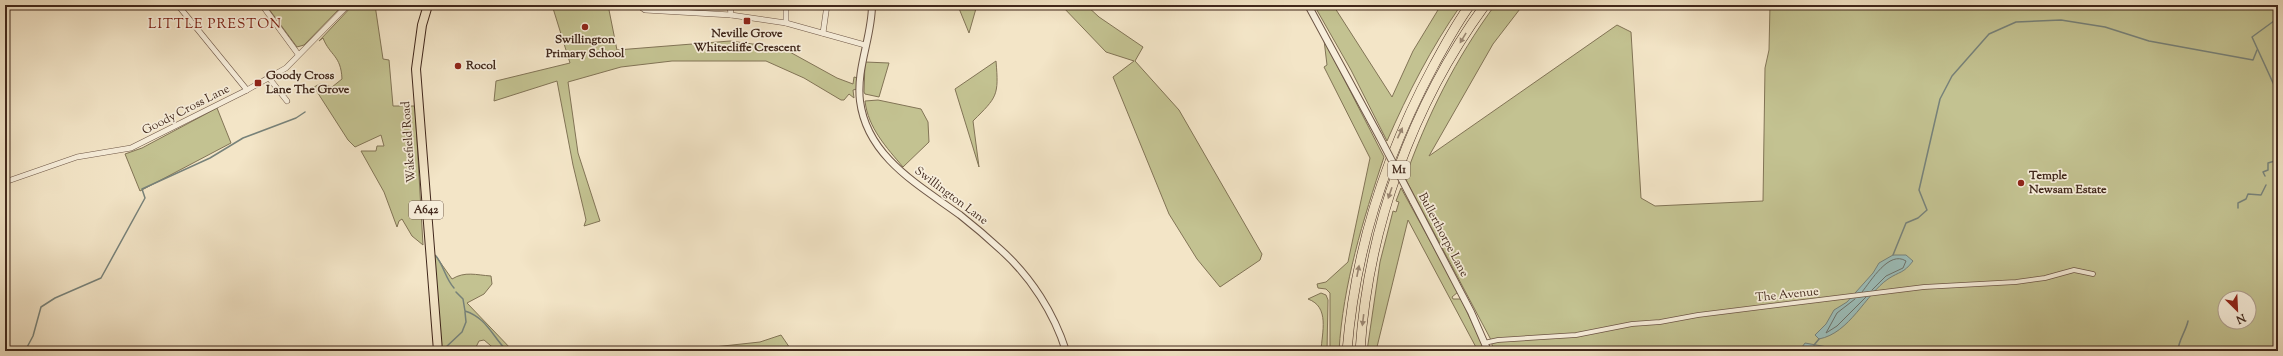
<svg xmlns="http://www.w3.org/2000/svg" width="2283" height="356" font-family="'Sorts Mill Goudy',serif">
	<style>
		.green { fill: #c3c291; stroke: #827456; fill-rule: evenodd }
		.water { fill: #9cbeba; stroke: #77827a }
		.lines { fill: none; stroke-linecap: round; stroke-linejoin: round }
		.shore { stroke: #6e726a; stroke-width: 1 }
		.stream { stroke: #77827a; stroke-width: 1.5 }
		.pedestrian-casing { stroke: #6d5646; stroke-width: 5.5 }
		.minor-casing { stroke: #6d5646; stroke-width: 6 }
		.tertiary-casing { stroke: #6d5646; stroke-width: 8 }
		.primary-casing { stroke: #40271b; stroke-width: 10 }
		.motorway-casing { stroke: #40271b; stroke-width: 10 }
		.pedestrian { stroke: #f7eedb; stroke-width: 4 }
		.minor { stroke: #f7eedb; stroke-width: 5 }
		.tertiary { stroke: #f7eedb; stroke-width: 6 }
		.primary { stroke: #f3e5c7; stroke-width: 8 }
		.motorway { stroke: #f3e5c7; stroke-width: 9 }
		.tertiary-bridge-casing { stroke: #6d5646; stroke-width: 8; stroke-linecap: butt }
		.tertiary-bridge { stroke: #f7eedb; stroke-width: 6 }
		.oneway { fill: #9a8671 }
		.poi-dot { fill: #8f2418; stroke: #f7eedb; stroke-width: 1.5 }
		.labels { text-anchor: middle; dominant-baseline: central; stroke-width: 3.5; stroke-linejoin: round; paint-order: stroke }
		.shield { fill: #f7eedb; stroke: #776355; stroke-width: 1 }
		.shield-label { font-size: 11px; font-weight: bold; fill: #40271b }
		.poi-label { font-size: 12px; font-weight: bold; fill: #40271b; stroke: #f7eedb; text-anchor: start }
		.street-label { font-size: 12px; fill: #40271b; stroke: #f7eedb }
		.quarter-label { font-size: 14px; letter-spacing: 1px; fill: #7a1f14; stroke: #f7eedb }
	</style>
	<rect width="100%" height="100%" fill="#f3e5c7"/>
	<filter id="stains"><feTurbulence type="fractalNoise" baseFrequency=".005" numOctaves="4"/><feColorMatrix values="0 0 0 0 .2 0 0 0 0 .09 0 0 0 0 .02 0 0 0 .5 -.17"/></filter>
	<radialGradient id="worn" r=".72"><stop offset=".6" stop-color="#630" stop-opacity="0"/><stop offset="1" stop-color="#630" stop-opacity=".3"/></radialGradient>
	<g class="green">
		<path d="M266,5H343L304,45L297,47Z"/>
		<path d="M353,5H375L383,59L389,60L393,106H415L423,245L412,236L402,219L399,221L397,227L384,192L361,151H376L377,146H384L381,135L355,147L348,140L314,87L320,84L332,87L342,79C341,55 330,56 323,38L319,41Z"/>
		<path d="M552,5H608L617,50L730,41L775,47L788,51L837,78L853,84L854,77L858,78L857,89L853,90L854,98L849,94L844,100H841L804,78L766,61H672L621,67L568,82L578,153L600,221L584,226L586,220L584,211L573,165L557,81L494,101L496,81L570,63Z"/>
		<path d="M907,5H977L969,33L958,6Z"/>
		<path d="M1061,5H1086L1099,17L1143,47L1135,61L1179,110L1262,254L1260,260L1220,287L1197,259L1169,214L1113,77L1134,61L1106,52Z"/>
		<path d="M1314,5H1333L1392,97L1413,51L1441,5H1461C1431,48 1408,93 1387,141L1351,70Z"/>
		<path d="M1495,5H1523L1493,44L1429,156L1617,25L1631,32L1641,198L1655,206L1763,201L1765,68L1769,50L1770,5H2278V351H1494L1490,338L1405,178C1427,116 1456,58 1495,5ZM2225,298H2249V322H2225Z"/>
		<path d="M1324,40L1384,157C1363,220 1343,284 1339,351H1330V293L1326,289L1318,288L1317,284L1326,282L1348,262L1370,158L1324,67L1327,65Z"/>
		<path d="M996,61C999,96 997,97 973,121L979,167L955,89Z"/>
		<path d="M865,62L889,63L879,97L865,94L864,92Z"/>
		<path d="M878,100L921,109L928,122L929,142L903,167C887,148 868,128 865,101Z"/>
		<path d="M217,108L231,143L140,191L125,154L142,148Z"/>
		<path d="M1401,188L1458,292L1452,297L1453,299H1461L1485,351H1478L1408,220L1376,351H1367L1380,262L1393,211L1396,212L1399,202L1396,201Z"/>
		<path d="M433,252L452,279C465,271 476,275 491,276L492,284L484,294L467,303L513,351H497L484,340L479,341L474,351H442Z"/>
		<path d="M1321,293L1326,295L1328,300L1327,351H1321C1322,332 1330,307 1308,299Z"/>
		<path d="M781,335L792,351H677L760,342Z"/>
	</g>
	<g class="water">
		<path d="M1893,255H1906L1913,261C1903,274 1900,271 1888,279C1865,295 1850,333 1819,339L1815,335L1826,324L1834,310L1847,302L1873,273L1879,263Z"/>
		<path d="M1805,343L1833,348L1830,351H1799Z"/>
	</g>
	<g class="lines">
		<g class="shore">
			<path d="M1862,292C1871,281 1889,250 1906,261L1903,268L1886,276L1872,290"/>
			<path d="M1855,299L1837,313L1826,333L1837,326L1866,297"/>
		</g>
		<g class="stream">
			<path d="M2278,18L2252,37L2274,85L2278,87"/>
			<path d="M2265,176L2263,172L2268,170V163L2278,160"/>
			<path d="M2238,208V203L2246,199L2248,194L2261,195L2266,185"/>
			<path d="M1893,255L1906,223L1918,218L1927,210L1919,190L1940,99L1952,76L1989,34L2016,22L2061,20L2105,27L2149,41L2253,60L2257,50"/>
			<path d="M436,256C444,266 445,278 454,288"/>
			<path d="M456,292L463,299L465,311C487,318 492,336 507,351"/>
			<path d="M1814,345L1819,339"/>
			<path d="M445,348L462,332L466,322L465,312"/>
			<path d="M25,351L33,336L41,307L55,298L101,278L145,198L142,189L210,158L243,138L296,118L305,112"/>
			<path d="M2178,351C2178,341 2186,331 2188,321"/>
		</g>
		<defs>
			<path id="pedestrian" d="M1484,343L1498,340L1576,335L1632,324L1660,322L1698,315L1924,287L2016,282L2045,278L2074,270L2093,274"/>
			<g id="minor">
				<path d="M262,5L298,54"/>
				<path d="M638,5L645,10L731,15L786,23L865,45"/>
				<path d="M730,5L731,15"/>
				<path d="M181,9L247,90"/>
				<path d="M786,23V5"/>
				<path d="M823,33L827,5"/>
				<path d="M269,78L287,101"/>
				<path d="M5,182L77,157L131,148L247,90L286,68L348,5"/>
			</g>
			<g id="tertiary">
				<path d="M872,5C872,37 856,68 860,101C867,157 919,185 960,215C974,226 988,238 1001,250C1031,277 1054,313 1066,351"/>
				<path d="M1308,5L1379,136"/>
				<path d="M1413,201L1471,312L1488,351"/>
			</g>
			<path id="primary" d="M428,5L422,25L416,69L438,351"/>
			<g id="motorway">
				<path d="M1347,351C1355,250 1386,154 1434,65C1445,45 1456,24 1470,5"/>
				<path d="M1360,351C1368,228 1412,105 1485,5"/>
			</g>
		</defs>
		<use href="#pedestrian" class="pedestrian-casing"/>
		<use href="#minor" class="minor-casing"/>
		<use href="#tertiary" class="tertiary-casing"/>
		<use href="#primary" class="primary-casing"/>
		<use href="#motorway" class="motorway-casing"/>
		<use href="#pedestrian" class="pedestrian"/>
		<use href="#minor" class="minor"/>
		<use href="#tertiary" class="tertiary"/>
		<use href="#primary" class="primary"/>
		<use href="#motorway" class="motorway"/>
		<defs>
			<path id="tertiary-bridge" d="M1379,136L1413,201"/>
		</defs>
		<use href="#tertiary-bridge" class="tertiary-bridge-casing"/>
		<use href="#tertiary-bridge" class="tertiary-bridge"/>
	</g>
	<defs><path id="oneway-solid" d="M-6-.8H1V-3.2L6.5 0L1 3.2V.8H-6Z"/></defs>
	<g class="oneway">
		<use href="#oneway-solid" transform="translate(1463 38) rotate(121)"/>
		<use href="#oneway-solid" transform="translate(1400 133) rotate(-65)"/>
		<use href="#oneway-solid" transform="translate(1390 193) rotate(109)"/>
		<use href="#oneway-solid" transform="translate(1358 271) rotate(-79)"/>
		<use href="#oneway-solid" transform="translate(1363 320) rotate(97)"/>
	</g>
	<g class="poi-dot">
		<rect x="743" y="17" width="8" height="8" rx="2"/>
		<circle cx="585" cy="27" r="4"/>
		<circle cx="458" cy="66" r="4"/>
		<rect x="254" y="79" width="8" height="8" rx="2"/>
		<circle cx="2021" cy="183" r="4"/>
	</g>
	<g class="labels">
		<g class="shield">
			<rect x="1388" y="161" width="22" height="18" rx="3"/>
			<rect x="409" y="201" width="34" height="18" rx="3"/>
		</g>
		<g class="shield-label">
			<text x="1399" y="170">M1</text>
			<text x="426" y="210">A642</text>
		</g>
		<g class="poi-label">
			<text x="747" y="34" text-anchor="middle">Neville Grove<tspan x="747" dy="14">Whitecliffe Crescent</tspan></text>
			<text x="585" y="40" text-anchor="middle">Swillington<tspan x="585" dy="14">Primary School</tspan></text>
			<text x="466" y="66">Rocol</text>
			<text x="266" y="76">Goody Cross<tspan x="266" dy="14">Lane The Grove</tspan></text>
			<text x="2029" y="176">Temple<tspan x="2029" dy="14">Newsam Estate</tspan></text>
		</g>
		<g class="street-label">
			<text transform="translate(186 110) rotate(-27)">Goody Cross Lane</text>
			<text transform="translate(409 142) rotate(-94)">Wakefield Road</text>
			<text transform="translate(951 196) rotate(37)">Swillington Lane</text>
			<text transform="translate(1443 235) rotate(62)">Bullerthorpe Lane</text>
			<text transform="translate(1787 295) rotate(-6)">The Avenue</text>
		</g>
		<g class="quarter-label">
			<text x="215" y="25">LITTLE PRESTON</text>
		</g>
	</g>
	<rect width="2283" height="356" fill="none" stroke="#f3e5c7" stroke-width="20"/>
	<rect x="6" y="6" width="2271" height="344" fill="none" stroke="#40271b" stroke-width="2"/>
	<rect x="10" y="10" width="2263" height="336" fill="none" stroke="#40271b"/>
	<g transform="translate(2237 310) rotate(156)"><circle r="19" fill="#f7eedb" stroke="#ae9e8e"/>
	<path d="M0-3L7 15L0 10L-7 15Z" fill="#8f2418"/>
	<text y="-6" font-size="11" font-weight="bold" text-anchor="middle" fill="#40271b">N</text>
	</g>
	<rect width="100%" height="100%" filter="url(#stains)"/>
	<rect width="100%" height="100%" fill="url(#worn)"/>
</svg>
